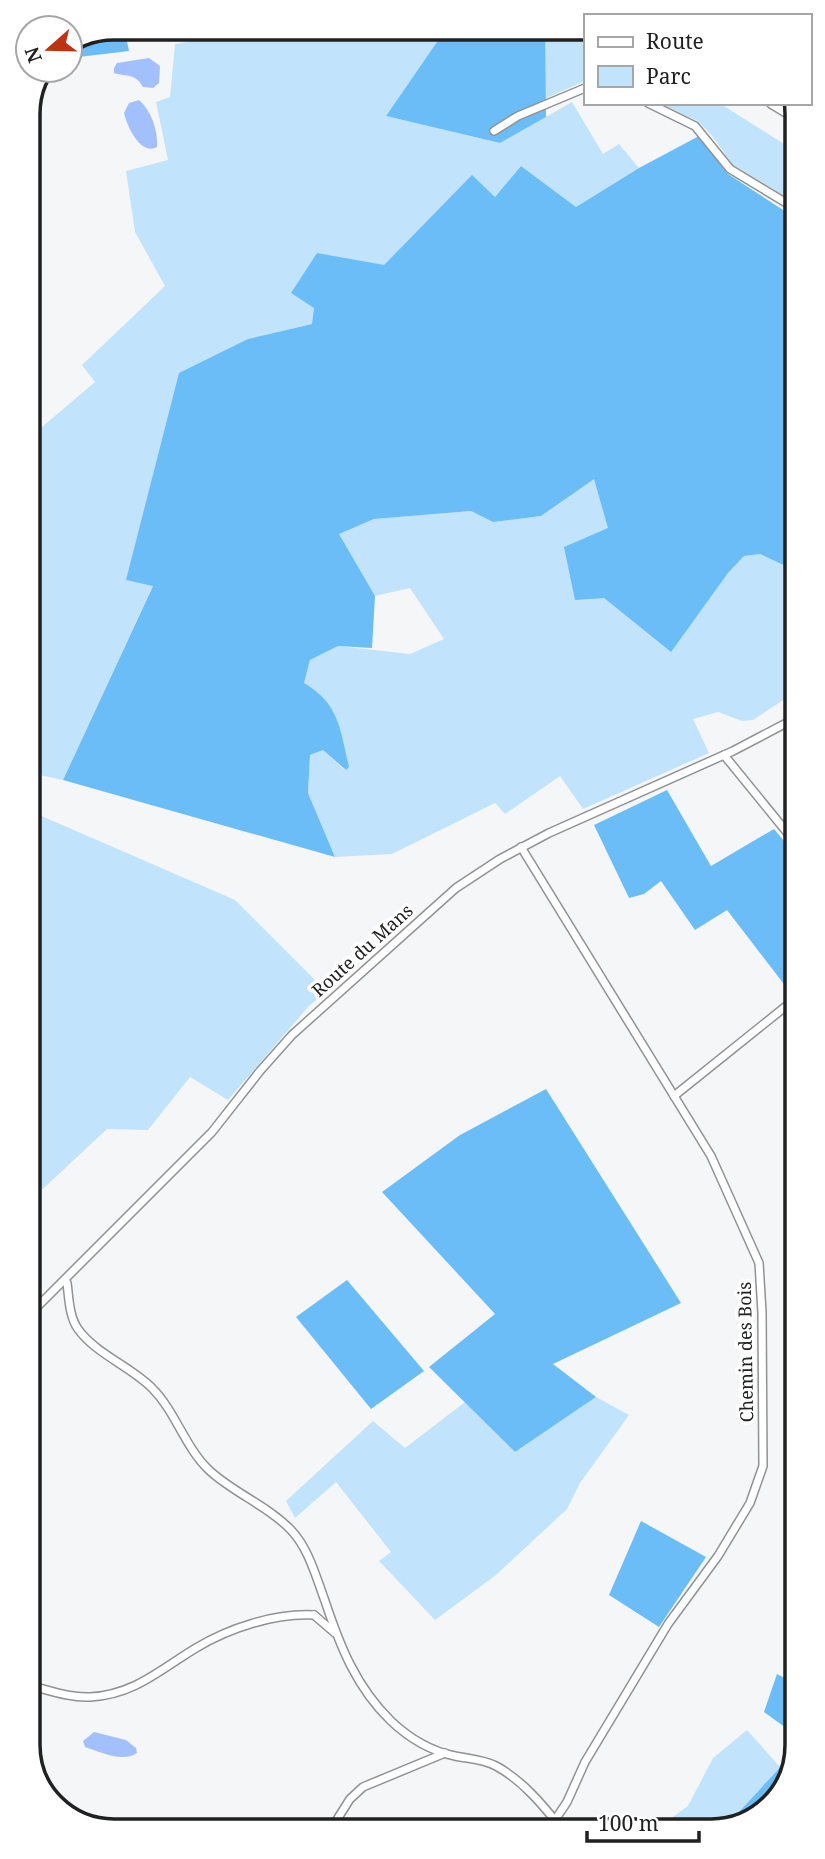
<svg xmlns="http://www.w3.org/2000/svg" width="825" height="1859" font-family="'Noto Serif',serif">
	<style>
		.green { fill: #c2e3fc }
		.forest { fill: #6bbdf8 }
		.water { fill: #a3c0fe }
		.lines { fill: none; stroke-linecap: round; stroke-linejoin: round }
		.minor-casing { stroke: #919293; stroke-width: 10 }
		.highway-casing { stroke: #919293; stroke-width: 13 }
		.minor { stroke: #fff; stroke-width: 7 }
		.highway { stroke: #fff; stroke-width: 10 }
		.labels { text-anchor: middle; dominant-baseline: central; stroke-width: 7; stroke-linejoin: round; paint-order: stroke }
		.street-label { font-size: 18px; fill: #202121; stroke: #fff }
		.rim { fill: none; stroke: #202121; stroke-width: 3.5 }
	</style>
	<rect width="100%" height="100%" fill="#f5f6f7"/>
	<g class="green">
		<path d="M268,28H435L439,39L386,116L500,143L572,102L603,154L619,144L639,168L576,207L521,166L495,197L472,176L384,265L314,308L312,324L248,339L126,580L153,585L63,780L30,773L29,438L95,382L82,365L165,286L135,232L126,171L168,160L156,102L170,97L175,44Z"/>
		<path d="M545,28H585V81L544,99Z"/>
		<path d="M657,103H719L792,149L793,201L733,165L712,136L698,121Z"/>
		<path d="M594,478L609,529L604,598L670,651L728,573L744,556L760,554L794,570V693L753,720L742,721L718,712L693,719L709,753L583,809L560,776L505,814L495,803L392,854L335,857L308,793L310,755L323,750L345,770L349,767L304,683L310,660L338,646L410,654L444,639L410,588L375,596L338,534L374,519L471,511L493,522L541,516Z"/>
		<path d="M30,811L235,900L326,991L308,1007L228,1100L190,1077L148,1130L107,1129L31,1200Z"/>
		<path d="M596,1397L629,1415L580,1483L567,1509L496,1575L435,1620L379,1561L391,1552L336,1482L295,1518L286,1501L373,1421L405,1448L465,1402L515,1452Z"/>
		<path d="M747,1730L780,1767L726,1826L659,1827L688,1806L713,1758Z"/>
	</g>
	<g class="forest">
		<path d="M115,28H124L129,51L70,58V46Z"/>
		<path d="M435,28H545L546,117L500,143L386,116L439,39Z"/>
		<path d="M699,136L728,174L783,210L793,214L794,570L760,554L744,556L728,573L671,652L604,598L575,600L564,547L608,528L594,479L541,516L493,522L471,511L374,519L339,534L375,596L372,648L338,646L310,660L304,683C340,704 340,730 349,767L346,770L323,750L310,755L308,793L335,857L63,780L153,586L126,580L179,373L248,339L312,324L314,308L291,293L317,253L384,265L472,175L495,197L521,166L576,207L639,168Z"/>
		<path d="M667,790L711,866L774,829L794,853L795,994L793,996L727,910L695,930L661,881L644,894L629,898L594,825Z"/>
		<path d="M546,1089L681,1303L553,1364L596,1397L515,1452L429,1367L495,1314L382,1192L460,1135Z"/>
		<path d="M347,1280L424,1371L371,1409L296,1317Z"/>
		<path d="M641,1521L706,1557L659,1627L609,1595Z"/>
		<path d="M777,1674L797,1684V1736L764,1712Z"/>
		<path d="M795,1751L779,1797L739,1826H726Z"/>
	</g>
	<g class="water">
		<path d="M149,58L160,66L159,83L153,88L143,87C135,73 127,77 114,73V68L117,63Z"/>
		<path d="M139,100C152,111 158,132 157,147C140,156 127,126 124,113L129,103Z"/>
		<path d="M94,1732L126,1740L136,1748L137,1753C123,1763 100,1752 85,1747L83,1741Z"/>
	</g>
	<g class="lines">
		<defs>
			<g id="minor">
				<path d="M648,103L695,126L730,169L793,207"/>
				<path d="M28,131L31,103"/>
				<path d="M494,131L518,116L585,88"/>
				<path d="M724,755L794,841"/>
				<path d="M521,847L711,1156L759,1263L762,1312L763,1466L750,1503L718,1556L668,1624L585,1762L567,1802L555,1820"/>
				<path d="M674,1096L795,999"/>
				<path d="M65,1280L67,1283C69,1298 69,1316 78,1329C96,1354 130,1366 152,1388C176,1412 185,1448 210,1471C234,1493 268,1506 291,1530C309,1549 316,1577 325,1601C340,1646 356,1687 391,1721C409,1738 430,1751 455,1756C469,1759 483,1759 496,1766C522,1780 543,1805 561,1828"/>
				<path d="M31,1313L212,1132L260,1071L292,1035L456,888L500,859L549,833L733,751L794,719"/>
				<path d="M314,1615L335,1633"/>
				<path d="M32,1686C51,1691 71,1698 90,1697C134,1695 161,1669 196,1648C229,1628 275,1613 314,1615"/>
				<path d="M331,1829L350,1799L363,1787L445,1753"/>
			</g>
			<path id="highway" d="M772,103L792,115"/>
		</defs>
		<use href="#minor" class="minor-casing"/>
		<use href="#highway" class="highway-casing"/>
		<use href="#minor" class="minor"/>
		<use href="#highway" class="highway"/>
	</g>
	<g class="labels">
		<g class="street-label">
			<text transform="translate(362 950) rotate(-42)">Route du Mans</text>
			<text transform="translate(745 1352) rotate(-91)">Chemin des Bois</text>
		</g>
	</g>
	<path d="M0 0H825V1859H0ZM114 40H711A74 74 0 0 1 785 114V1745A74 74 0 0 1 711 1819H114A74 74 0 0 1 40 1745V114A74 74 0 0 1 114 40Z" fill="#fff" fill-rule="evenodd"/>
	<path class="rim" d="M114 40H711A74 74 0 0 1 785 114V1745A74 74 0 0 1 711 1819H114A74 74 0 0 1 40 1745V114A74 74 0 0 1 114 40Z"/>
	<rect x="584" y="14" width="228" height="91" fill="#ffffff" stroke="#a6a6a6" stroke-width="2"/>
	<rect x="598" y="37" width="35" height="10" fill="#ffffff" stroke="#a6a6a6" stroke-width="2"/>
	<text x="646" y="49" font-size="21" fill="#202121">Route</text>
	<rect x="598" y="66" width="35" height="21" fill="#c2e3fc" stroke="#a6a6a6" stroke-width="2"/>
	<text x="646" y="84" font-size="21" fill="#202121">Parc</text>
	<g transform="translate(49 49) rotate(250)"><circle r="33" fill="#ffffff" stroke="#a6a6a6" stroke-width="2"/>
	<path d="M0-5L12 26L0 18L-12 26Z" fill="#bd3314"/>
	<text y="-10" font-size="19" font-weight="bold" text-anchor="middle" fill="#202121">N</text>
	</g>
	<path d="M587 1831v10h112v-10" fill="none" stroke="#202121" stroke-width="3.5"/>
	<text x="598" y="1831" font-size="21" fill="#202121" stroke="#ffffff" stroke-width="5" paint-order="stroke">100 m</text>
</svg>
